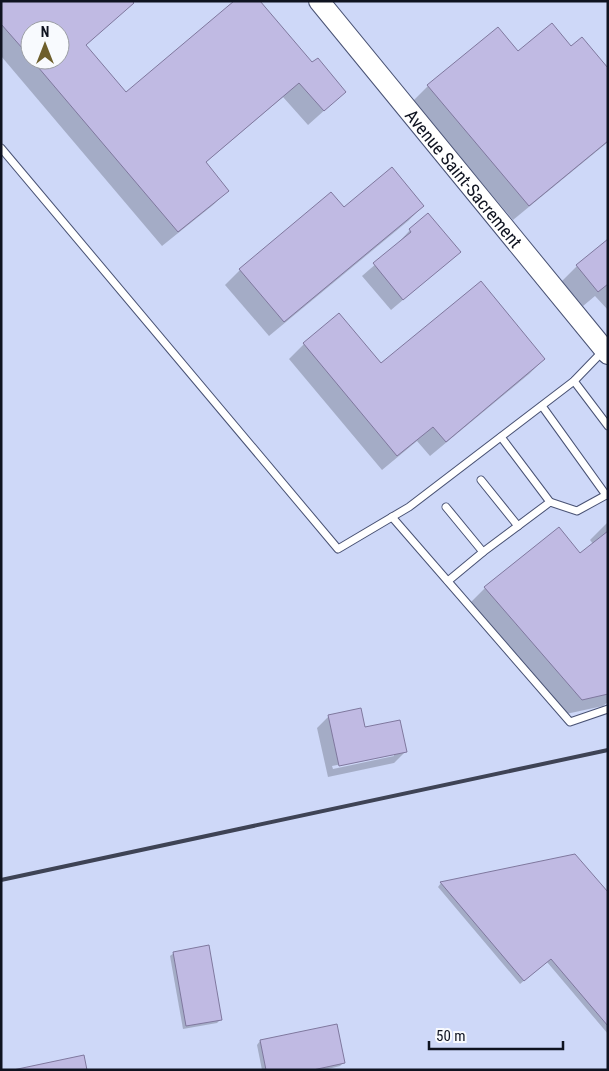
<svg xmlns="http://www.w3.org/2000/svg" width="609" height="1071" font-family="'Roboto Condensed',sans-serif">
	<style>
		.shadow { fill: #0003; fill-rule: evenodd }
		.building { fill: #c0bae3; stroke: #7f789e }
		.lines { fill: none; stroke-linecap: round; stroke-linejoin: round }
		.lane-casing { stroke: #495274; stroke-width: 9 }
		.secondary-casing { stroke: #495274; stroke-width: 22 }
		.lane { stroke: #fff; stroke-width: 7 }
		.secondary { stroke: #fff; stroke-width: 20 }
		.rail { stroke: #3e4355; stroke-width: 4 }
		.labels { text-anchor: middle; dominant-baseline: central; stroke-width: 4; stroke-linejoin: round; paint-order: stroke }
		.street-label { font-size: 18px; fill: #0f1320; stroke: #f8fafe }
	</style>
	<rect width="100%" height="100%" fill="#ced8f8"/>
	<g class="shadow">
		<path d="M1,1L132,3L85,46L126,94L312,63L345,92L308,125L283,97L205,163L228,190L213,205L162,246L1,56ZM30,30H60V60H30Z"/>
		<path d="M571,48L608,70V142L513,220L413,101L428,86L518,53Z"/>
		<path d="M423,206L408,221L269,336L225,285L240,270L344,209Z"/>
		<path d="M410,230L459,252L447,263L391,310L362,276L400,243L399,242Z"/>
		<path d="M608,241V310L595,296L583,306L562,281L577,266Z"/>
		<path d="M304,344L381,365L544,359L529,374L430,456L417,441L382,470L289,359Z"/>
		<path d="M608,522V702L603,706L566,714L470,603L485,588L559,528L580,555L593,544L590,540Z"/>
		<path d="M329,716L364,728L405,752L394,763L328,777L317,728ZM394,754V756L333,769L332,766Z"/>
		<path d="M574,855L608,894V1034L547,962L520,984L438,887L441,883Z"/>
		<path d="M174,953L220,1020L217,1023L183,1029L170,956Z"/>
		<path d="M336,1026L343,1063L340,1066L324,1070H262L257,1045L260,1041Z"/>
	</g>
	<g class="building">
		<path d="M1,1H132L134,3L86,45L126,92L234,1H260L312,62L318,58L346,92L324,111L299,83L206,162L229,191L178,232L32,60H60V30H30V57L1,24Z"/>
		<path d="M552,23L571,46L582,37L608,68V141L529,206L427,85L498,27L518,51Z"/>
		<path d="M392,167L424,206L284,322L239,269L331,192L344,207Z"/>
		<path d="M428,213L461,252L403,300L373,263L411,232L409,229Z"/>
		<path d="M608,239V284L598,292L576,265Z"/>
		<path d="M481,281L545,359L446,442L433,427L397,456L303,343L339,313L381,363Z"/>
		<path d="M559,527L580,553L608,531V694L582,700L484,587Z"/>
		<path d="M361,708L365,727L400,720L407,752L339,766L328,715Z"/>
		<path d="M575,854L608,892V1026L551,959L524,981L440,882Z"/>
		<path d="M209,945L222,1020L186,1026L173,952Z"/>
		<path d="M337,1024L345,1063L313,1070H266L260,1040Z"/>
		<path d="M84,1055L87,1070H13Z"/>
	</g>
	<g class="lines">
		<defs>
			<g id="lane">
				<path d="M1,148L338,549L409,507L574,381L603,351"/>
				<path d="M574,381L608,426"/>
				<path d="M542,406L606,495"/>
				<path d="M501,437L550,502"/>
				<path d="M481,480L518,526"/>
				<path d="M446,507L483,552"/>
				<path d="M392,517L570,722L608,709"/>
				<path d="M448,581L483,552L550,502L577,511L608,494"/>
			</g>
			<g id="secondary">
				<path id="s1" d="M319,1L608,354"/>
			</g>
		</defs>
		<use href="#lane" class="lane-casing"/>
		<use href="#secondary" class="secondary-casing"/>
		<use href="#lane" class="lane"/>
		<use href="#secondary" class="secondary"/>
		<path class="rail" d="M1,880L608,750"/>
	</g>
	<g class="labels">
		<g class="street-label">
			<text stroke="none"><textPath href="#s1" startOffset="229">Avenue Saint-Sacrement</textPath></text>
		</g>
	</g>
	<rect width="609" height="1071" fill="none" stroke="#0f1320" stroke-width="5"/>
	<g transform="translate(45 45)"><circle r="24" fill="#f8fafe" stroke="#9b9ea5"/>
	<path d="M0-4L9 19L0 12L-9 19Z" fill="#6e5f2c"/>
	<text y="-8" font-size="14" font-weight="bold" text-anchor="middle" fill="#0f1320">N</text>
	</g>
	<path d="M429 1041v8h134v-8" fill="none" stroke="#0f1320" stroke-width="2.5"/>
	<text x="436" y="1041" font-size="15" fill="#0f1320" stroke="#f8fafe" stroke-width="4" paint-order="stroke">50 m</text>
</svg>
